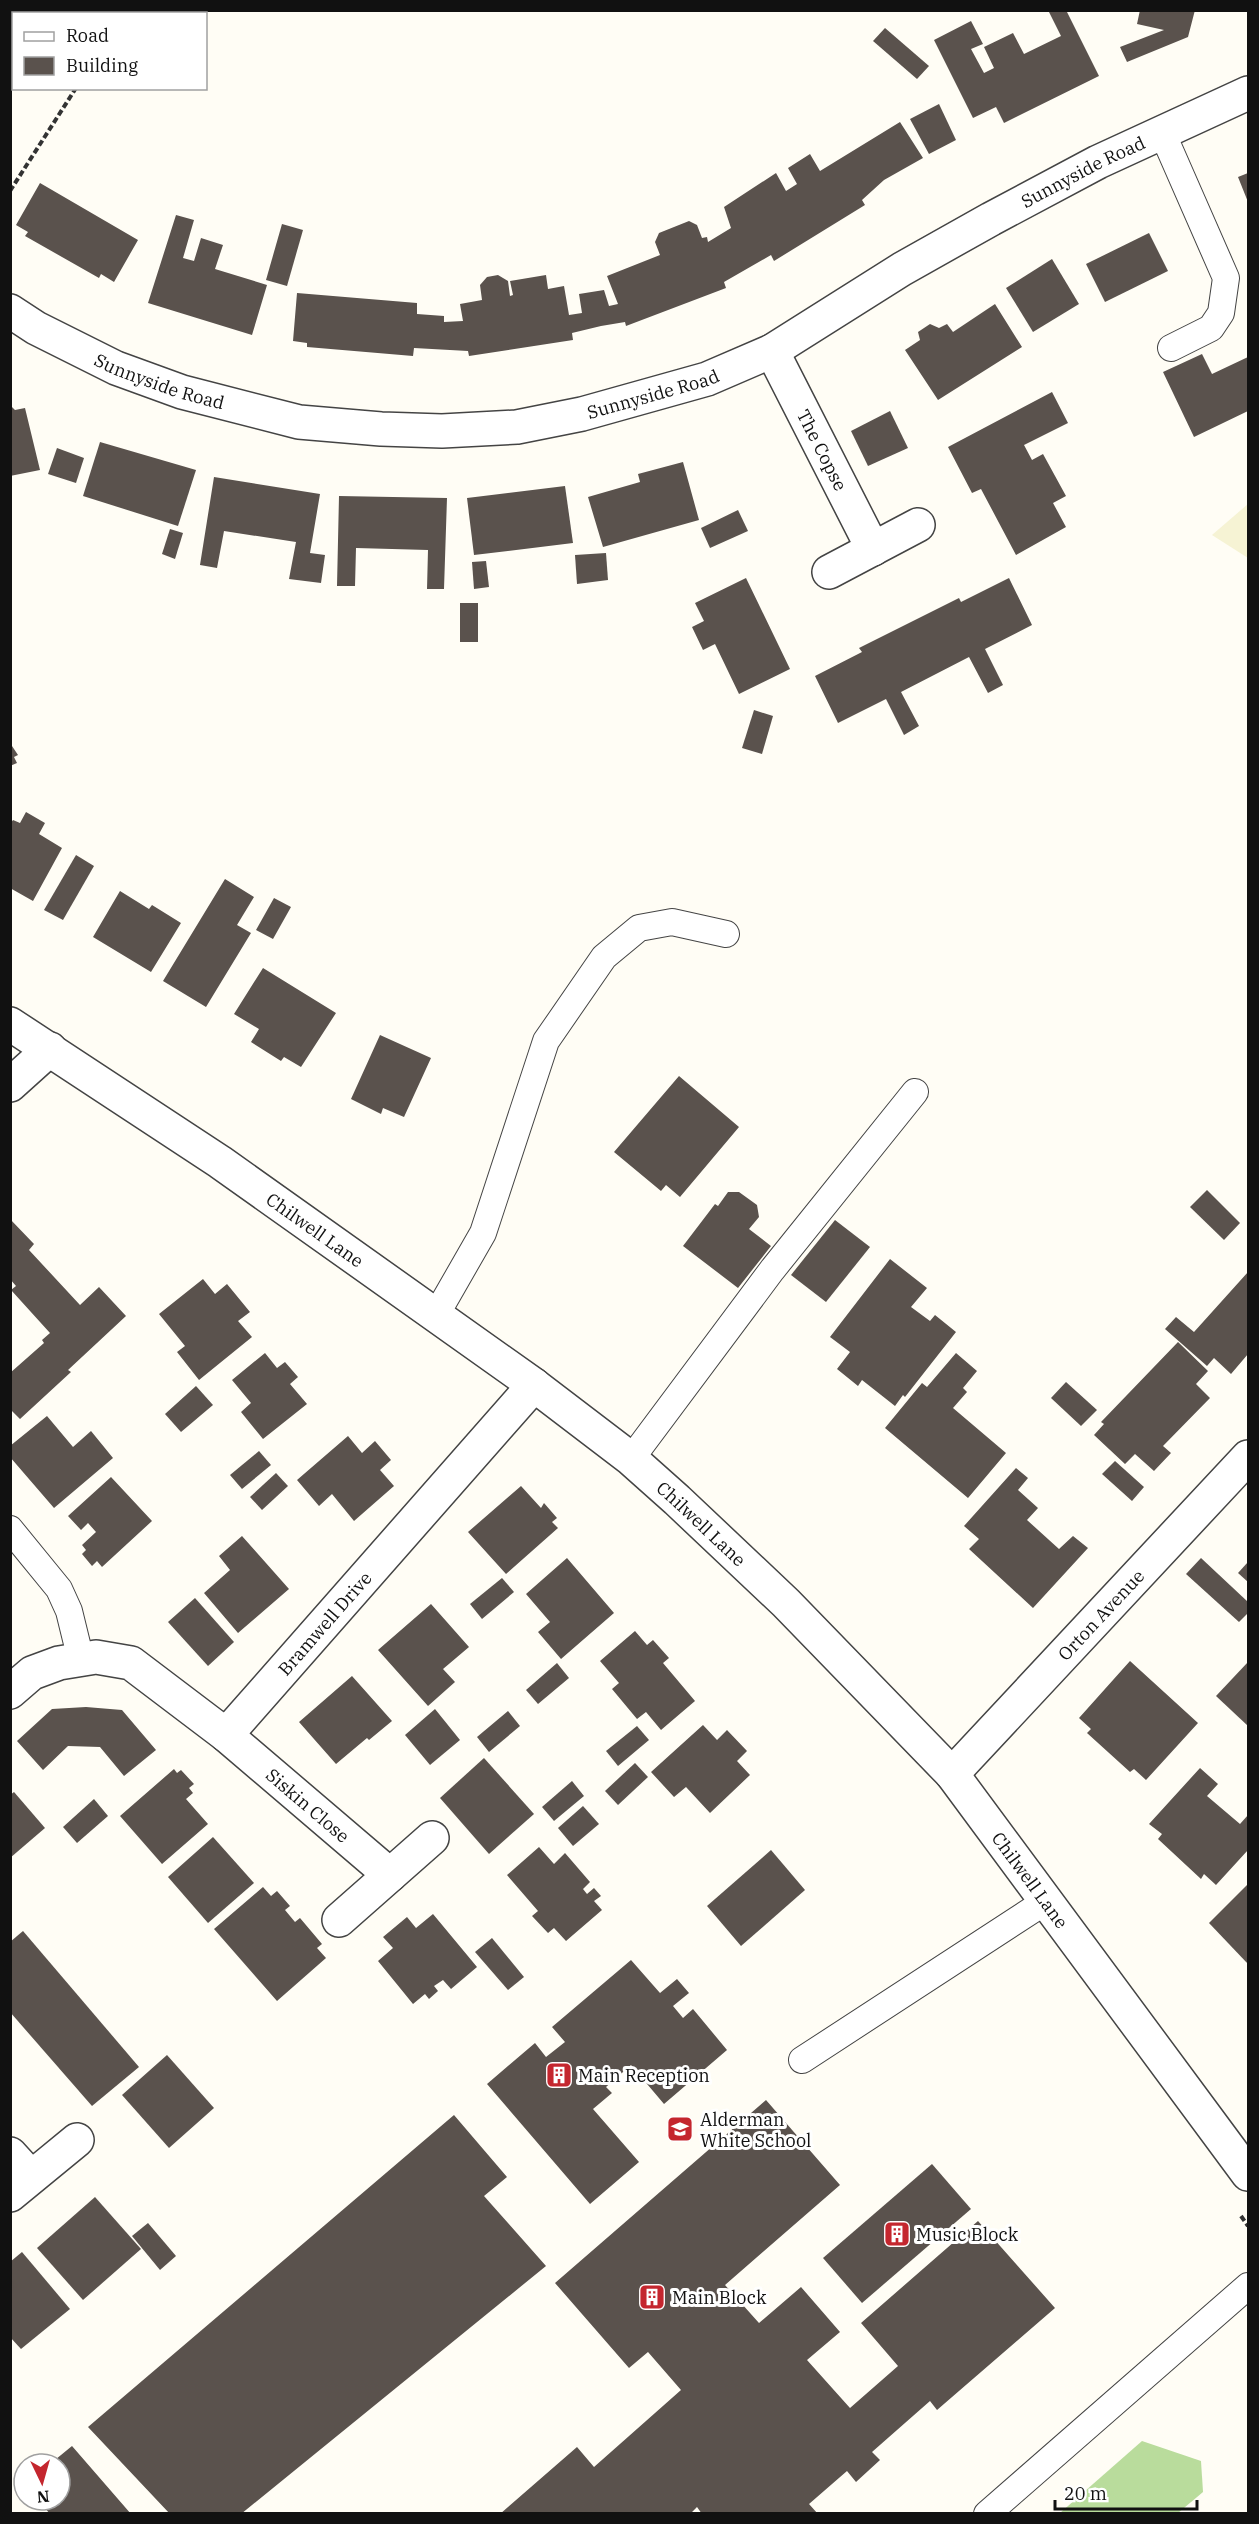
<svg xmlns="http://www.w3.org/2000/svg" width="1259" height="2524" font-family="'IBM Plex Serif',serif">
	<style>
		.farmland { fill: #f6f3d4 }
		.forest { fill: #b9dc9c }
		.building { fill: #5a524d }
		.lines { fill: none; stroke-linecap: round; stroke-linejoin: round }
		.service-casing { stroke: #444; stroke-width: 28 }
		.minor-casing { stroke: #444; stroke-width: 36 }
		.tertiary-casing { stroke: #444; stroke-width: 36 }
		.path { stroke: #333; stroke-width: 4; stroke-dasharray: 6 3; stroke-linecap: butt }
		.service { stroke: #fff; stroke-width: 26 }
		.minor { stroke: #fff; stroke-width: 33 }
		.tertiary { stroke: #fff; stroke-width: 33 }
		.labels { text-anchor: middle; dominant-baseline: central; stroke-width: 6; stroke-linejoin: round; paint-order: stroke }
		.street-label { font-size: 18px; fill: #111; stroke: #fff }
		.poi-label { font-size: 18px; fill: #111; stroke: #fff; text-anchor: start }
	</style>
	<rect width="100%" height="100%" fill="#fffdf5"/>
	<path class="farmland" d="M1248,504V558L1212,535Z"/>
	<path class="forest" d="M1142,2441L1201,2461L1203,2492L1178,2513H1060Z"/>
	<g class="building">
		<path d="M1048,10H1066L1099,76L1004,123L996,107L973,118L934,40L971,21L983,44L971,49L984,73L994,68L984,47L1013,33L1024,54L1061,36Z"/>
		<path d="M1140,10H1195L1188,37L1127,62L1120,47L1164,30L1137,24Z"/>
		<path d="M885,28L929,66L917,79L873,41Z"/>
		<path d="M939,104L956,140L929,154L910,119Z"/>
		<path d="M900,122L923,158L884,180L862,200L865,205L774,261L771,255L724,282L726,288L626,326L625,322L601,326L572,333L573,340L469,356L468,351L414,348L413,356L307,347V343L293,341L297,293L417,303V314L444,316V322L463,321L460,304L482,300L480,285L487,277L498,275L508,281L510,296L513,295L510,281L546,275L548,289L564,286L569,315L582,313L579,294L604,290L609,306L618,304L607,276L660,255L655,242L659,233L689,221L697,225L702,238L707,237L708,242L731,228L724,207L776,173L786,191L797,184L788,168L810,154L820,171Z"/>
		<path d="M1248,173V202L1238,177Z"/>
		<path d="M40,183L138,240L114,282L101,274L99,278L25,236L28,232L16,225Z"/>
		<path d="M176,215L194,220L183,258L194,261L201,238L223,245L215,269L267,285L252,335L148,303Z"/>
		<path d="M282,224L303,230L287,286L266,280Z"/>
		<path d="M1149,233L1168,271L1105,302L1086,264Z"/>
		<path d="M1052,259L1079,304L1033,332L1006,288Z"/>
		<path d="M995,304L1022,347L938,400L905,350L920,340L918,332L930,324L939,328L947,324L953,332Z"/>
		<path d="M1202,354L1212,374L1248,357V411L1194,437L1163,372Z"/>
		<path d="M1052,392L1068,423L1024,445L1032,460L1043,454L1066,496L1053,503L1066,527L1016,555L981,489L972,493L948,447Z"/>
		<path d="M10,405L15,410L25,408L40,470L10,476Z"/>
		<path d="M890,411L908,448L868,466L851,431Z"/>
		<path d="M100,442L196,470L178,526L83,496Z"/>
		<path d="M57,448L84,458L76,483L48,474Z"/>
		<path d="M683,462L699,520L603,547L588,497L640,482L638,474Z"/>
		<path d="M214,477L320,494L310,553L325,555L321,583L289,579L296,542L224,531L217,568L200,565Z"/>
		<path d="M565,486L573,543L474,555L467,498Z"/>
		<path d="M339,496L447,498L444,589H427L428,550L356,548L355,586H337Z"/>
		<path d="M738,510L748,531L710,548L701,528Z"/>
		<path d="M170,529L183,533L175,559L162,554Z"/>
		<path d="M606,553L608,580L577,584L575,555Z"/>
		<path d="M486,561L489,587L474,589L472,562Z"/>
		<path d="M746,578L790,669L739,694L715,644L703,650L692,627L704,621L695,603Z"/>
		<path d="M1009,578L1032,625L985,649L1003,685L988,693L969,657L901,692L919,726L904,735L886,699L838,723L815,676L862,652L859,648L959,598L961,602Z"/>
		<rect x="460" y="603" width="18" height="39"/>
		<path d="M754,710L773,716L762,754L742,748Z"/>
		<path d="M10,743L18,755L14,757L17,763L10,766Z"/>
		<path d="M26,812L45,823L39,834L62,848L33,901L10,888V824L13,820L20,823Z"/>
		<path d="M76,855L94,866L63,920L44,910Z"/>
		<path d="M225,879L254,897L237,925L251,933L206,1007L163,981Z"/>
		<path d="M120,891L149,909L152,905L181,923L151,972L93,937Z"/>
		<path d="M274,898L291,907L273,939L256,930Z"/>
		<path d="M263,968L336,1013L301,1067L284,1057L281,1061L251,1042L259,1029L234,1014Z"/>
		<path d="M380,1035L431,1058L404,1117L383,1108L381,1114L351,1099Z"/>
		<path d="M679,1076L739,1127L680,1197L666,1185L661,1191L614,1152Z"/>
		<path d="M1207,1190L1240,1223L1224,1240L1190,1207Z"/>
		<path d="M728,1192H739L757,1205L759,1217L749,1229L771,1246L738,1288L683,1246L715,1204L718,1206Z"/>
		<path d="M10,1219L34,1244L29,1250L80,1305L99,1287L126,1316L68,1370L71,1372L20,1419L10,1409V1373L44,1343L42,1340L50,1333L11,1290L16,1286L10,1279Z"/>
		<path d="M835,1220L870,1247L826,1302L791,1275Z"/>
		<path d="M890,1259L927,1288L911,1307L930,1321L935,1315L956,1332L905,1397L903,1395L895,1406L862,1380L858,1386L837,1369L850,1352L830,1337Z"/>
		<path d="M1248,1272V1354L1231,1374L1214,1358L1207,1366L1165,1329L1176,1317L1194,1332Z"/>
		<path d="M203,1279L215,1294L227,1284L250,1312L238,1321L252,1337L199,1380L177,1352L185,1346L159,1314Z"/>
		<path d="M1178,1342L1208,1371L1196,1384L1210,1398L1163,1446L1171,1453L1154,1471L1135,1454L1125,1464L1094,1435L1104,1424L1101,1422Z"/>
		<path d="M265,1353L277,1368L285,1362L298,1377L290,1384L307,1404L263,1439L241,1412L251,1403L232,1380Z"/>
		<path d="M956,1353L977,1371L963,1388L967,1392L953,1408L1006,1453L968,1498L885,1428L922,1383L927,1387Z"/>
		<path d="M1066,1382L1097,1410L1081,1426L1051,1398Z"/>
		<path d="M196,1386L213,1405L181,1432L165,1414Z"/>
		<path d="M47,1416L73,1447L91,1431L113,1458L54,1508L10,1457V1446Z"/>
		<path d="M348,1436L362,1453L375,1441L391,1460L380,1470L394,1486L354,1521L332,1494L319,1506L297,1480Z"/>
		<path d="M259,1451L271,1465L242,1489L230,1475Z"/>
		<path d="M1115,1461L1144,1487L1132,1501L1102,1474Z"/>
		<path d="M1016,1468L1028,1478L1018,1490L1038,1508L1027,1520L1059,1549L1073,1536L1088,1548L1033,1608L969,1549L979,1539L964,1526Z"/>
		<path d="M276,1473L288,1486L262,1510L250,1497Z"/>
		<path d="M111,1477L152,1521L102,1567L97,1561L92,1566L82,1554L86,1550L82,1545L96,1532L88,1523L81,1530L68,1516Z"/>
		<path d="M521,1486L541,1508L544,1503L557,1518L552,1522L558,1528L506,1574L468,1532Z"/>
		<path d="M242,1536L289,1589L238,1633L204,1593L230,1570L219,1556Z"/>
		<path d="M567,1558L614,1613L561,1659L538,1632L550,1622L526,1594Z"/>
		<path d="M1201,1558L1248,1602V1613L1239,1622L1186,1574Z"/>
		<path d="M1248,1562V1582L1238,1573Z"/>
		<path d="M502,1578L514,1592L482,1619L470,1604Z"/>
		<path d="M195,1598L234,1642L208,1666L168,1622Z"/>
		<path d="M431,1604L469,1647L443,1669L455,1682L428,1706L378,1650Z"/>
		<path d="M635,1631L647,1645L653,1640L669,1658L663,1663L695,1701L661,1730L646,1712L637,1719L612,1689L619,1683L600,1661Z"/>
		<path d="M1130,1661L1198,1723L1146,1780L1134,1769L1130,1772L1087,1733L1091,1729L1079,1718Z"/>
		<path d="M1248,1662V1726L1216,1696Z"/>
		<path d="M557,1663L569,1678L538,1704L526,1690Z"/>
		<path d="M352,1676L392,1721L369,1740L367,1738L336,1764L299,1722Z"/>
		<path d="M86,1707L122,1710L156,1750L124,1776L100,1747L68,1746L43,1770L17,1741L52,1709Z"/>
		<path d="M435,1709L460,1740L430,1765L405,1735Z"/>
		<path d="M508,1711L520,1726L489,1752L477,1737Z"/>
		<path d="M703,1725L717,1740L727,1730L747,1751L737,1761L750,1775L710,1813L686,1787L674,1797L651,1772Z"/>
		<path d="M637,1726L649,1740L618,1766L606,1751Z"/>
		<path d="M484,1758L534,1814L489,1854L440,1798Z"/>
		<path d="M635,1763L648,1777L618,1805L605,1791Z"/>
		<path d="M1200,1768L1218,1784L1207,1796L1240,1824L1248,1815V1850L1216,1885L1204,1874L1201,1879L1158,1839L1162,1834L1149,1824Z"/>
		<path d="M174,1769L177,1773L181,1770L194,1784L189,1788L193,1793L186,1799L208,1824L162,1864L120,1816Z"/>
		<path d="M572,1781L584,1796L554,1821L542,1807Z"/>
		<path d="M14,1792L45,1828L10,1858V1795Z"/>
		<path d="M94,1799L108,1816L77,1843L63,1827Z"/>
		<path d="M583,1806L599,1824L573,1846L558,1828Z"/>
		<path d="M213,1837L254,1883L208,1923L168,1877Z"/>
		<path d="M539,1847L554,1864L565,1853L590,1882L583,1889L587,1894L594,1888L601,1896L594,1901L602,1910L566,1941L554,1928L548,1933L532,1916L538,1911L507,1875Z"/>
		<path d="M771,1850L805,1890L741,1946L707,1906Z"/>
		<path d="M1248,1884V1964L1209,1923Z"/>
		<path d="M263,1887L271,1896L277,1891L290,1906L285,1910L295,1922L300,1918L322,1944L317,1948L326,1958L277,2001L214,1929Z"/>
		<path d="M433,1914L477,1967L451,1989L443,1980L434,1986L438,1991L429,1999L425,1994L413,2004L378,1961L393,1948L383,1937L407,1917L416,1928Z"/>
		<path d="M23,1931L139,2067L92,2106L10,2012V1942Z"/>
		<path d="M492,1938L524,1977L508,1990L475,1952Z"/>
		<path d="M631,1960L660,1993L677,1979L689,1993L673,2006L683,2018L693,2009L727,2050L664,2104L631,2065L606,2087L612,2093L593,2109L639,2162L590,2204L487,2084L535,2043L546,2057L565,2042L552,2027Z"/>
		<path d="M167,2055L214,2108L169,2148L122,2095Z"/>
		<path d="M766,2100L840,2185L725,2285L759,2323L801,2287L840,2332L807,2360L850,2408L898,2366L861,2323L978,2221L1055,2308L937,2410L930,2401L872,2452L880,2460L856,2482L847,2471L809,2504L818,2514H702L697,2507L690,2514H500L577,2447L594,2467L681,2390L648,2352L629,2368L555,2283Z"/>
		<path d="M454,2115L507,2177L484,2196L546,2266L241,2514H170L88,2427Z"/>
		<path d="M932,2164L971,2209L862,2303L823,2258Z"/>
		<path d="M95,2197L141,2249L83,2300L37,2248Z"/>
		<path d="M148,2223L176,2256L160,2270L132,2236Z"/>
		<path d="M22,2252L70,2309L21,2349L10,2337V2262Z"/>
		<path d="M72,2446L131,2514H50L38,2500H60V2464H50Z"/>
	</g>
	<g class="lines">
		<defs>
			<g id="service">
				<path d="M1162,132L1226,278L1221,313L1211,328L1171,348"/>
				<path d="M436,1315L483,1233L546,1041L604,957L639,928L672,922L726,934"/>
				<path d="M631,1459L772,1270L915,1092"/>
				<path d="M10,1529L59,1589L69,1611L81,1660"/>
				<path d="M802,2060L1046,1901"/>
				<path d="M987,2514L1248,2286"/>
			</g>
			<g id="minor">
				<path id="s1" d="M10,311L36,328L116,368L182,392L299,422L381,429L442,431L517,427L582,414L707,379L772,351L902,269L991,219L1098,162L1248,93"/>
				<path id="s2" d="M772,351L873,549"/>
				<path d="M829,572L918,525"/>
				<path d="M10,1085L50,1049"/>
				<path id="s3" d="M10,1692L32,1673L59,1663L96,1657L131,1663L226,1735L534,1385"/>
				<path id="s4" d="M226,1735L390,1875"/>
				<path id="s5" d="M952,1774L1248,1457"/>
				<path d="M339,1920L432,1838"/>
				<path d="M10,2154L31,2177"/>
				<path d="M10,2195L77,2140"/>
			</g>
			<g id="tertiary">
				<path id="s6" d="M10,1024L220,1162L534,1385L631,1459L677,1500L786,1603L952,1774L1248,2174"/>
			</g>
		</defs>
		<use href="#service" class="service-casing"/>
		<use href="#minor" class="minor-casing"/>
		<use href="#tertiary" class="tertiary-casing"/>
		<g class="path">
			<path d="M124,14L126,10"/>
			<path d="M10,191L76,88"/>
			<path d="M1241,2216L1248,2226"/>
		</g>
		<use href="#service" class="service"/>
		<use href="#minor" class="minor"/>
		<use href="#tertiary" class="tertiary"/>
	</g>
	<defs>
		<symbol id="building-square" viewBox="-11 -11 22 22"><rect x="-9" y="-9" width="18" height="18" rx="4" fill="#c4262e" stroke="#fff"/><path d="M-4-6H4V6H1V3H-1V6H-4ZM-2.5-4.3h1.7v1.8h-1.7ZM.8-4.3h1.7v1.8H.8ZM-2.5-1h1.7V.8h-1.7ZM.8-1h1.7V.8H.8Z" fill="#fff"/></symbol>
		<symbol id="school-square" viewBox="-11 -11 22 22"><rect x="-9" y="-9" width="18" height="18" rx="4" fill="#c4262e" stroke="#fff"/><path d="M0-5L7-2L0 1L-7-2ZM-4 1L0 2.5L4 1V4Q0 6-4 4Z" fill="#fff"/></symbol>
	</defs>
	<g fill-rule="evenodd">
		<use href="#building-square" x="544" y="2060" width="30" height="30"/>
		<use href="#school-square" x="665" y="2114" width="30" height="30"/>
		<use href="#building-square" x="882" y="2219" width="30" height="30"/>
		<use href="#building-square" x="637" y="2282" width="30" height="30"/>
	</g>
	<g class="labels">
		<g class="street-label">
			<text stroke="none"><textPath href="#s1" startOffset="1156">Sunnyside Road</textPath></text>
			<text stroke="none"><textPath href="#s1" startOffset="166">Sunnyside Road</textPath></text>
			<text stroke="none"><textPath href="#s1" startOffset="670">Sunnyside Road</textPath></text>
			<text stroke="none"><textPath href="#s2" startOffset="111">The Copse</textPath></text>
			<text stroke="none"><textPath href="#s6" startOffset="368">Chilwell Lane</textPath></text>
			<text stroke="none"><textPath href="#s6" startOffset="854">Chilwell Lane</textPath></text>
			<text stroke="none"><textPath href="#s5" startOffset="218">Orton Avenue</textPath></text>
			<text stroke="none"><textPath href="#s3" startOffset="399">Bramwell Drive</textPath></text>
			<text stroke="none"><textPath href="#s4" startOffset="108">Siskin Close</textPath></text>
			<text stroke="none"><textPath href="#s6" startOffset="1340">Chilwell Lane</textPath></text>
		</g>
		<g class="poi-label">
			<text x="578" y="2075">Main Reception</text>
			<text x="700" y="2119">Alderman<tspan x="700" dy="21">White School</tspan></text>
			<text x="916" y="2234">Music Block</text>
			<text x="672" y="2297">Main Block</text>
		</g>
	</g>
	<rect width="1259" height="2524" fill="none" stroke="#111111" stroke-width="24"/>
	<rect x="12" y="12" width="195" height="78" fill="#ffffff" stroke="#a0a0a0" stroke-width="1.5"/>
	<rect x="24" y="32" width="30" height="9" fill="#ffffff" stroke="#a0a0a0" stroke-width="1.5"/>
	<text x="66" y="42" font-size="18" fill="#111111">Road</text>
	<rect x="24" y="57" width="30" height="18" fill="#5a524d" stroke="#a0a0a0" stroke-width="1.5"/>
	<text x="66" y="72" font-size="18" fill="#111111">Building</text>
	<g transform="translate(42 2482) rotate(175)"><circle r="28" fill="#ffffff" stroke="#a0a0a0" stroke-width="1.5"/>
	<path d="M0-4.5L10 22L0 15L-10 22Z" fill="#c4262e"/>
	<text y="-9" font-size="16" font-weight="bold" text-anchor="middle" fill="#111111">N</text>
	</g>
	<path d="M1055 2500v9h142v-9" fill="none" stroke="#111111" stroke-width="3"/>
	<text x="1064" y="2500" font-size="18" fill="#111111" stroke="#ffffff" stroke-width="4.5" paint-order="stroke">20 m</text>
</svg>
